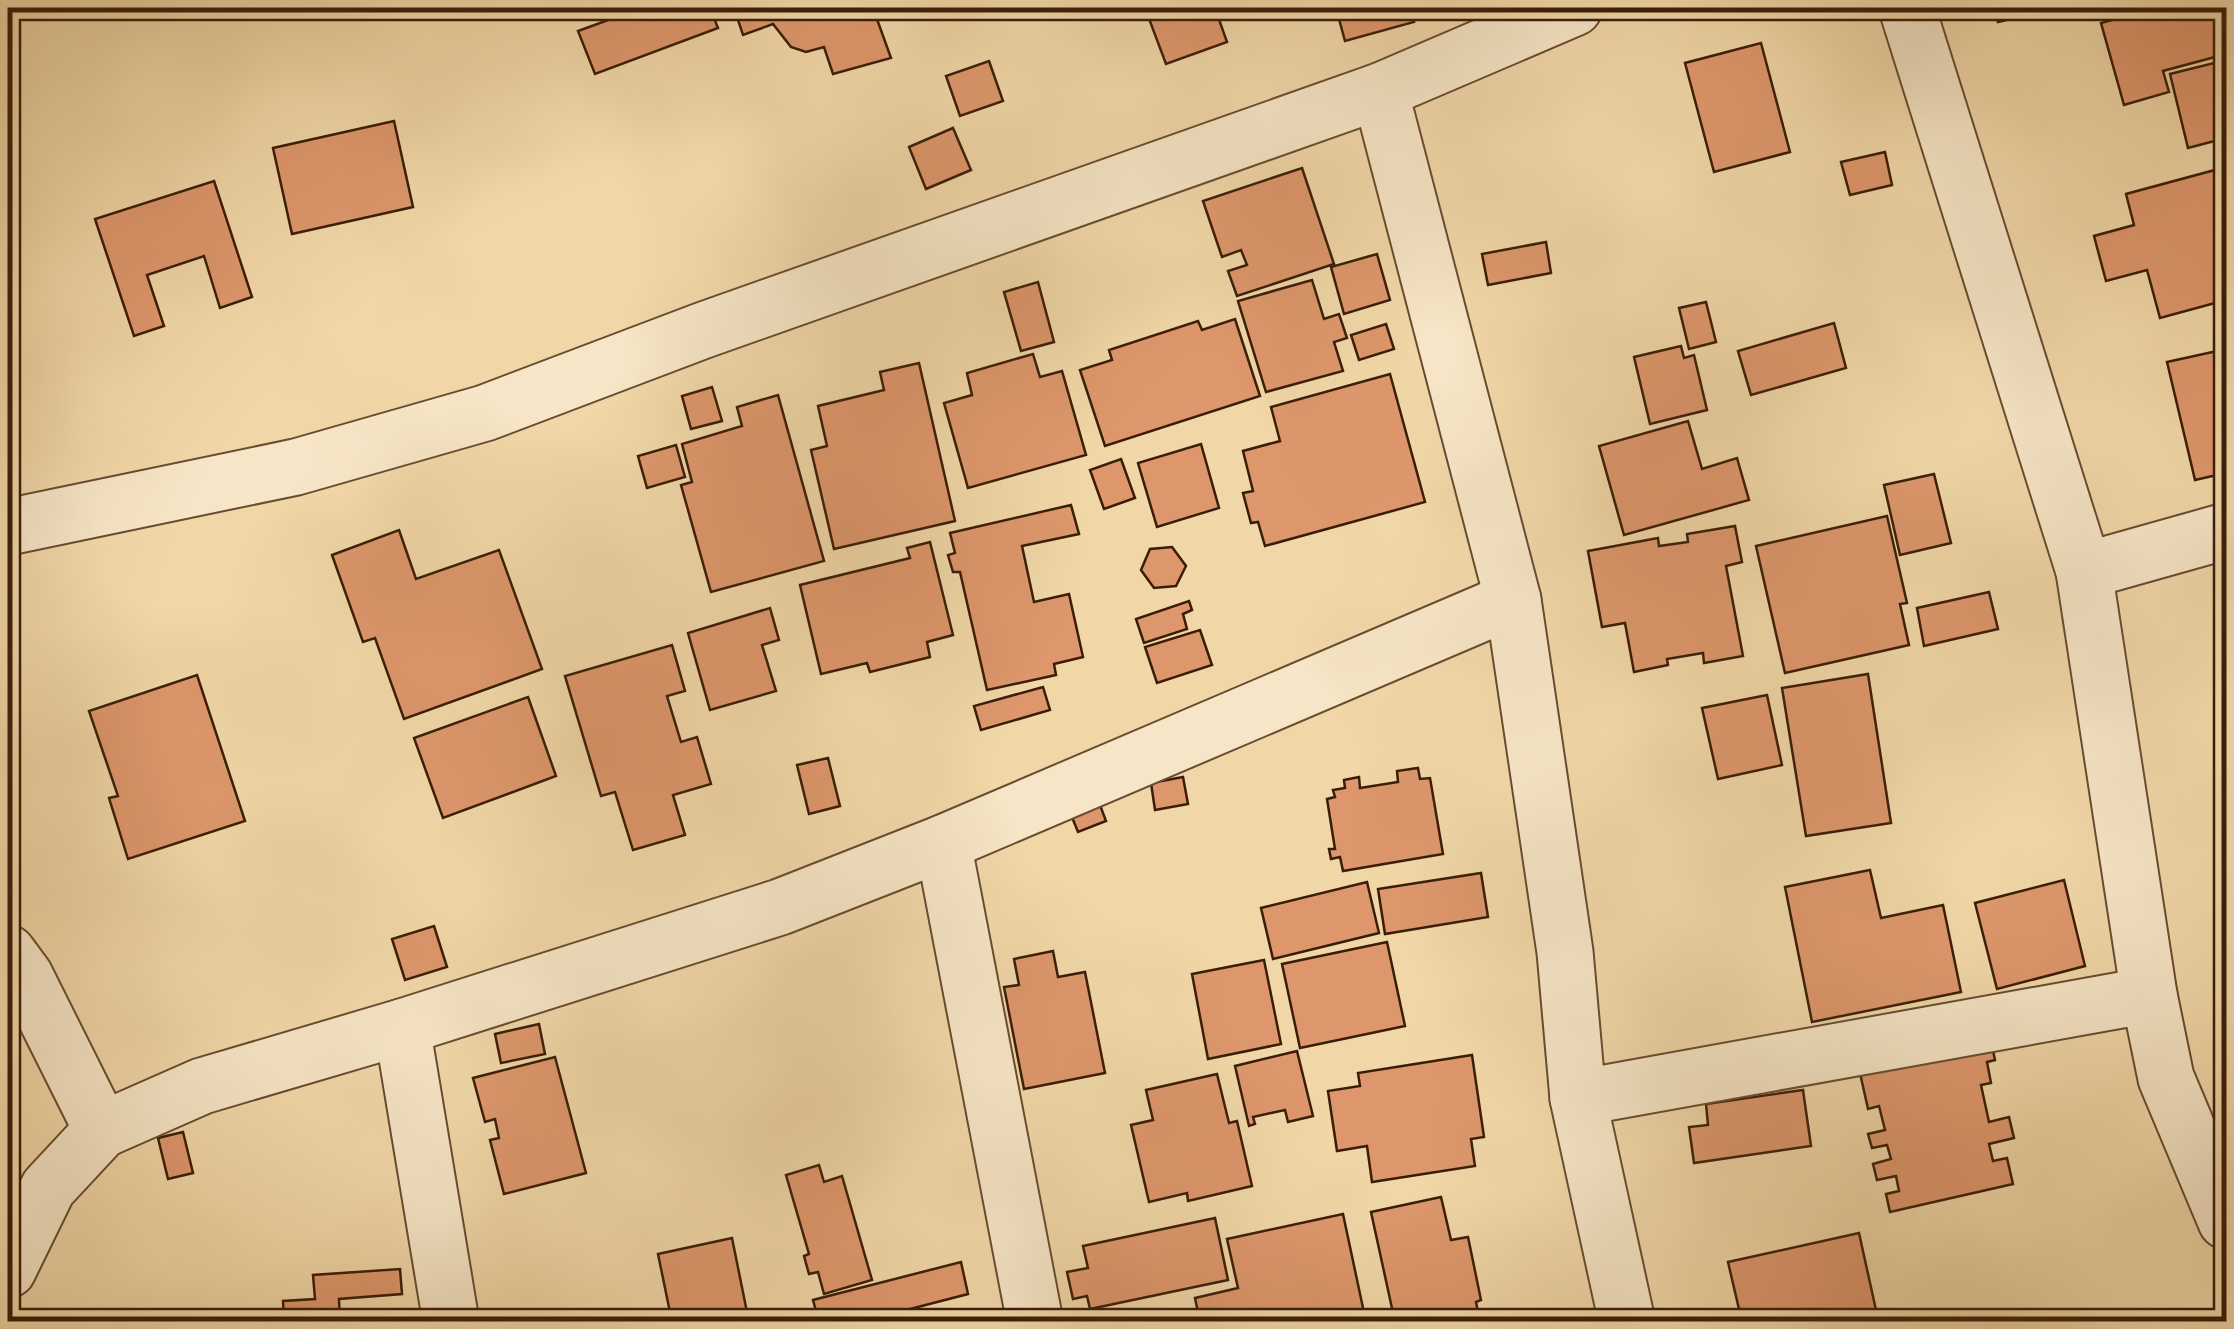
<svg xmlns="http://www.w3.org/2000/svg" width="2234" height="1329" font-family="'EB Garamond',serif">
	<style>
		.building { fill: #de976c; stroke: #3a1d08; stroke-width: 2.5 }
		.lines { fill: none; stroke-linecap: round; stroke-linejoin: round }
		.minor-casing { stroke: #684c30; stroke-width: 59 }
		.minor { stroke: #f6e5c6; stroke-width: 55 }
	</style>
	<rect width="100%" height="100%" fill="#f1d7a8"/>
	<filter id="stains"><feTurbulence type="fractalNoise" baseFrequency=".002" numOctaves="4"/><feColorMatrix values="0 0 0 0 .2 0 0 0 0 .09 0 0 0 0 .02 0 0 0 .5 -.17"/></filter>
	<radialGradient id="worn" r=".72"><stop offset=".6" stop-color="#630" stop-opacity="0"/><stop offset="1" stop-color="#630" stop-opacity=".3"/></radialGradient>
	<g class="building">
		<path d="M641,8H710L718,28L595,74L578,31Z"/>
		<path d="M734,8H873L891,58L833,74L824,47L806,52L791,47L773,24L743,35Z"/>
		<path d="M1145,8H1215L1227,42L1166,64Z"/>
		<path d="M1336,8H1410L1414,22L1345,41Z"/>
		<path d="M1994,8H2058L1998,22Z"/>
		<path d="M2156,8H2215L2226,54L2163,71L2169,92L2124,105L2101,23Z"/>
		<path d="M1761,43L1790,152L1714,172L1685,63Z"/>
		<path d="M2226,60V138L2188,148L2170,74Z"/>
		<path d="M989,61L1003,101L960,116L946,76Z"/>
		<path d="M394,121L413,207L292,234L273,148Z"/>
		<path d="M953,128L971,170L926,189L909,147Z"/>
		<path d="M1885,152L1892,185L1850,195L1841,162Z"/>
		<path d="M2226,167V300L2160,318L2147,270L2106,281L2094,236L2134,225L2126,194Z"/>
		<path d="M1302,168L1334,264L1237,296L1228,271L1247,265L1241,250L1222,257L1203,201Z"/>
		<path d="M214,181L252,297L220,308L204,256L147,275L164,326L134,336L95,219Z"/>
		<path d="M1546,242L1551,273L1488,285L1482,254Z"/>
		<path d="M1377,254L1390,300L1344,314L1331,267Z"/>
		<path d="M1312,280L1324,319L1339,314L1347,338L1334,342L1343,371L1266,392L1238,301Z"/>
		<path d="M1038,282L1054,342L1021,351L1004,292Z"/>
		<path d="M1706,302L1716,342L1689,349L1679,308Z"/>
		<path d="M1235,319L1260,396L1105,446L1080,370L1112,360L1109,350L1198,321L1202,330Z"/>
		<path d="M1834,323L1846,368L1751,395L1738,351Z"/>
		<path d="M1386,324L1394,349L1359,360L1351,335Z"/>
		<path d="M1681,346L1684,358L1694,355L1707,410L1650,424L1634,357Z"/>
		<path d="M2226,349V473L2195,480L2167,362Z"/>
		<path d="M1033,354L1040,377L1062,371L1086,455L968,488L944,403L972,395L967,373Z"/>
		<path d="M919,363L955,521L834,549L811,450L827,446L818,406L884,390L880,372Z"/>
		<path d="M1390,374L1425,502L1265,546L1258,522L1251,523L1243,493L1253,491L1243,451L1280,441L1271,407Z"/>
		<path d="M712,387L722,421L691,429L682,396Z"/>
		<path d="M778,395L824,561L711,592L681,485L692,482L682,444L742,426L737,407Z"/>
		<path d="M1688,421L1702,469L1737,458L1749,500L1624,535L1599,446Z"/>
		<path d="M1201,444L1219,508L1157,527L1138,463Z"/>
		<path d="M676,445L685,477L647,488L638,456Z"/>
		<path d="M1121,459L1135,498L1104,509L1090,470Z"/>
		<path d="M1934,474L1951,543L1900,555L1884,485Z"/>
		<path d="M1071,505L1079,534L1022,546L1034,602L1069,594L1083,657L1054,664L1056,675L987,690L960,572H953L948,555L955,553L950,533Z"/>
		<path d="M1887,516L1907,603L1900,604L1909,645L1785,673L1756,546Z"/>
		<path d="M1735,526L1742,562L1726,566L1743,656L1704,663L1703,653L1667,659L1668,665L1634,672L1625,623L1602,627L1588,551L1658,538L1659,546L1688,542L1687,534Z"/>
		<path d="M399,530L416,579L499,550L542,669L404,719L375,638L363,642L332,555Z"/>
		<path d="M930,542L953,635L927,642L930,657L870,672L867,663L821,674L800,585L910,558L907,548Z"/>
		<path d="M1172,547L1186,566L1176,586L1154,588L1141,570L1150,549Z"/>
		<path d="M1989,592L1998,629L1924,646L1917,608Z"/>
		<path d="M1189,601L1192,610L1183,614L1187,629L1144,643L1136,619Z"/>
		<path d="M770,608L779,640L762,645L776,691L710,710L688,633Z"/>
		<path d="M1200,630L1212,665L1157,683L1145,647Z"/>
		<path d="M672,645L685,691L667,696L681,742L697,737L711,784L673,795L685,835L633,850L615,792L601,796L565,676Z"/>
		<path d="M2226,660V703L2216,663Z"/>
		<path d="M1868,674L1891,823L1806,836L1782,688Z"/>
		<path d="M197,675L245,821L128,859L109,798L118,796L89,711Z"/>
		<path d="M1043,687L1050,710L981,730L974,706Z"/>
		<path d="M1767,695L1782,765L1718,779L1702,708Z"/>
		<path d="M528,697L556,776L443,818L414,738Z"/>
		<path d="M828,758L840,806L809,814L797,765Z"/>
		<path d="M1418,768L1420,779L1430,778L1443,854L1343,871L1340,857L1331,859L1329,849H1335L1327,799L1335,797L1333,790L1345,788L1344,780L1359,777L1360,788L1398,782L1397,771Z"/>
		<path d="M1183,777L1188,804L1155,810L1151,783Z"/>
		<path d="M1094,789L1106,821L1078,832L1065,800Z"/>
		<path d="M1870,870L1881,918L1943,905L1961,992L1812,1022L1785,887Z"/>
		<path d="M1481,873L1488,917L1385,934L1378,889Z"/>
		<path d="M2064,880L2085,966L1997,989L1975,903Z"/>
		<path d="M1367,882L1379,933L1273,959L1261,908Z"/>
		<path d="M434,926L447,967L405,980L392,939Z"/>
		<path d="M1387,942L1405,1026L1300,1048L1282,964Z"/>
		<path d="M1053,951L1058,977L1085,972L1105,1073L1024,1089L1004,987L1019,985L1014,959Z"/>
		<path d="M1264,960L1281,1044L1208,1059L1192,974Z"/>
		<path d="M539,1024L545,1054L501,1063L495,1034Z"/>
		<path d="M1990,1036L1995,1060L1987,1062L1991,1083L1981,1085L1989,1122L2009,1117L2014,1138L1989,1144L1993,1161L2007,1158L2013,1184L1890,1212L1886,1194L1899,1191L1896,1176L1877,1180L1873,1164L1891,1159L1887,1145L1872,1148L1868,1134L1885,1130L1879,1106L1868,1109L1860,1073Z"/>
		<path d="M1297,1051L1313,1116L1288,1122L1285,1110L1253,1117L1255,1124L1249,1126L1235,1066Z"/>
		<path d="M1472,1055L1484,1137L1471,1139L1475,1166L1372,1182L1367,1146L1337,1151L1328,1091L1360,1086L1358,1073Z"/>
		<path d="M555,1057L586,1173L504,1194L490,1140L499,1138L495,1119L485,1122L473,1078Z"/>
		<path d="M1217,1074L1229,1123L1237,1121L1252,1186L1188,1201L1187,1193L1149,1202L1131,1125L1153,1120L1146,1090Z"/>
		<path d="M1803,1090L1811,1146L1694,1163L1689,1127L1708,1125L1706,1104Z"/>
		<path d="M183,1132L193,1173L168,1179L158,1138Z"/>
		<path d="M819,1165L824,1182L842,1176L872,1280L824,1294L818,1272L809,1274L804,1256L809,1254L786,1175Z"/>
		<path d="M1441,1197L1451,1240L1468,1237L1481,1300L1476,1302L1480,1322H1395L1371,1212Z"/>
		<path d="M1343,1214L1366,1322H1200L1195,1298L1238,1288L1227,1239Z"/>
		<path d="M1215,1218L1228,1280L1090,1309L1087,1296L1073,1299L1067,1272L1088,1268L1083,1246Z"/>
		<path d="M1859,1233L1876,1310L1826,1322H1742L1728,1262Z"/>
		<path d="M732,1238L749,1322H672L658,1254Z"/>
		<path d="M961,1262L968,1294L860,1322H819L813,1300Z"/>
		<path d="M400,1269L402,1294L339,1299L340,1322H284L283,1301L315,1299L313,1275Z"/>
	</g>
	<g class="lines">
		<defs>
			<g id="minor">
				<path d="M1907,8L2084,571"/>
				<path d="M1380,91L1513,600L1565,952L1578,1098L1627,1322"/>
				<path d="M8,527L296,467L485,413L704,330L1380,91L1574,8"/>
				<path d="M943,843L1035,1322"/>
				<path d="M8,953L25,976L102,1130"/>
				<path d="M2149,995L2084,571L2226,531"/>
				<path d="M402,1027L451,1322"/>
				<path d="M1578,1098L2149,995L2166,1078L2226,1221"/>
				<path d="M8,1270L48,1188L102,1130L202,1086L402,1027L780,907L943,843L1513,600"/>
			</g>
		</defs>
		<use href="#minor" class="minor-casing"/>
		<use href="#minor" class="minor"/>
	</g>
	<rect width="2234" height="1329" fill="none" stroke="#f1d7a8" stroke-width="40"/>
	<rect x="10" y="10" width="2214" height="1309" fill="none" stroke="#3a1d08" stroke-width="5"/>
	<rect x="20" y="20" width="2194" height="1289" fill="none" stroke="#3a1d08" stroke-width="2.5"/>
	<rect width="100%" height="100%" filter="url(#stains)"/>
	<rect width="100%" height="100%" fill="url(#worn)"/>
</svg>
